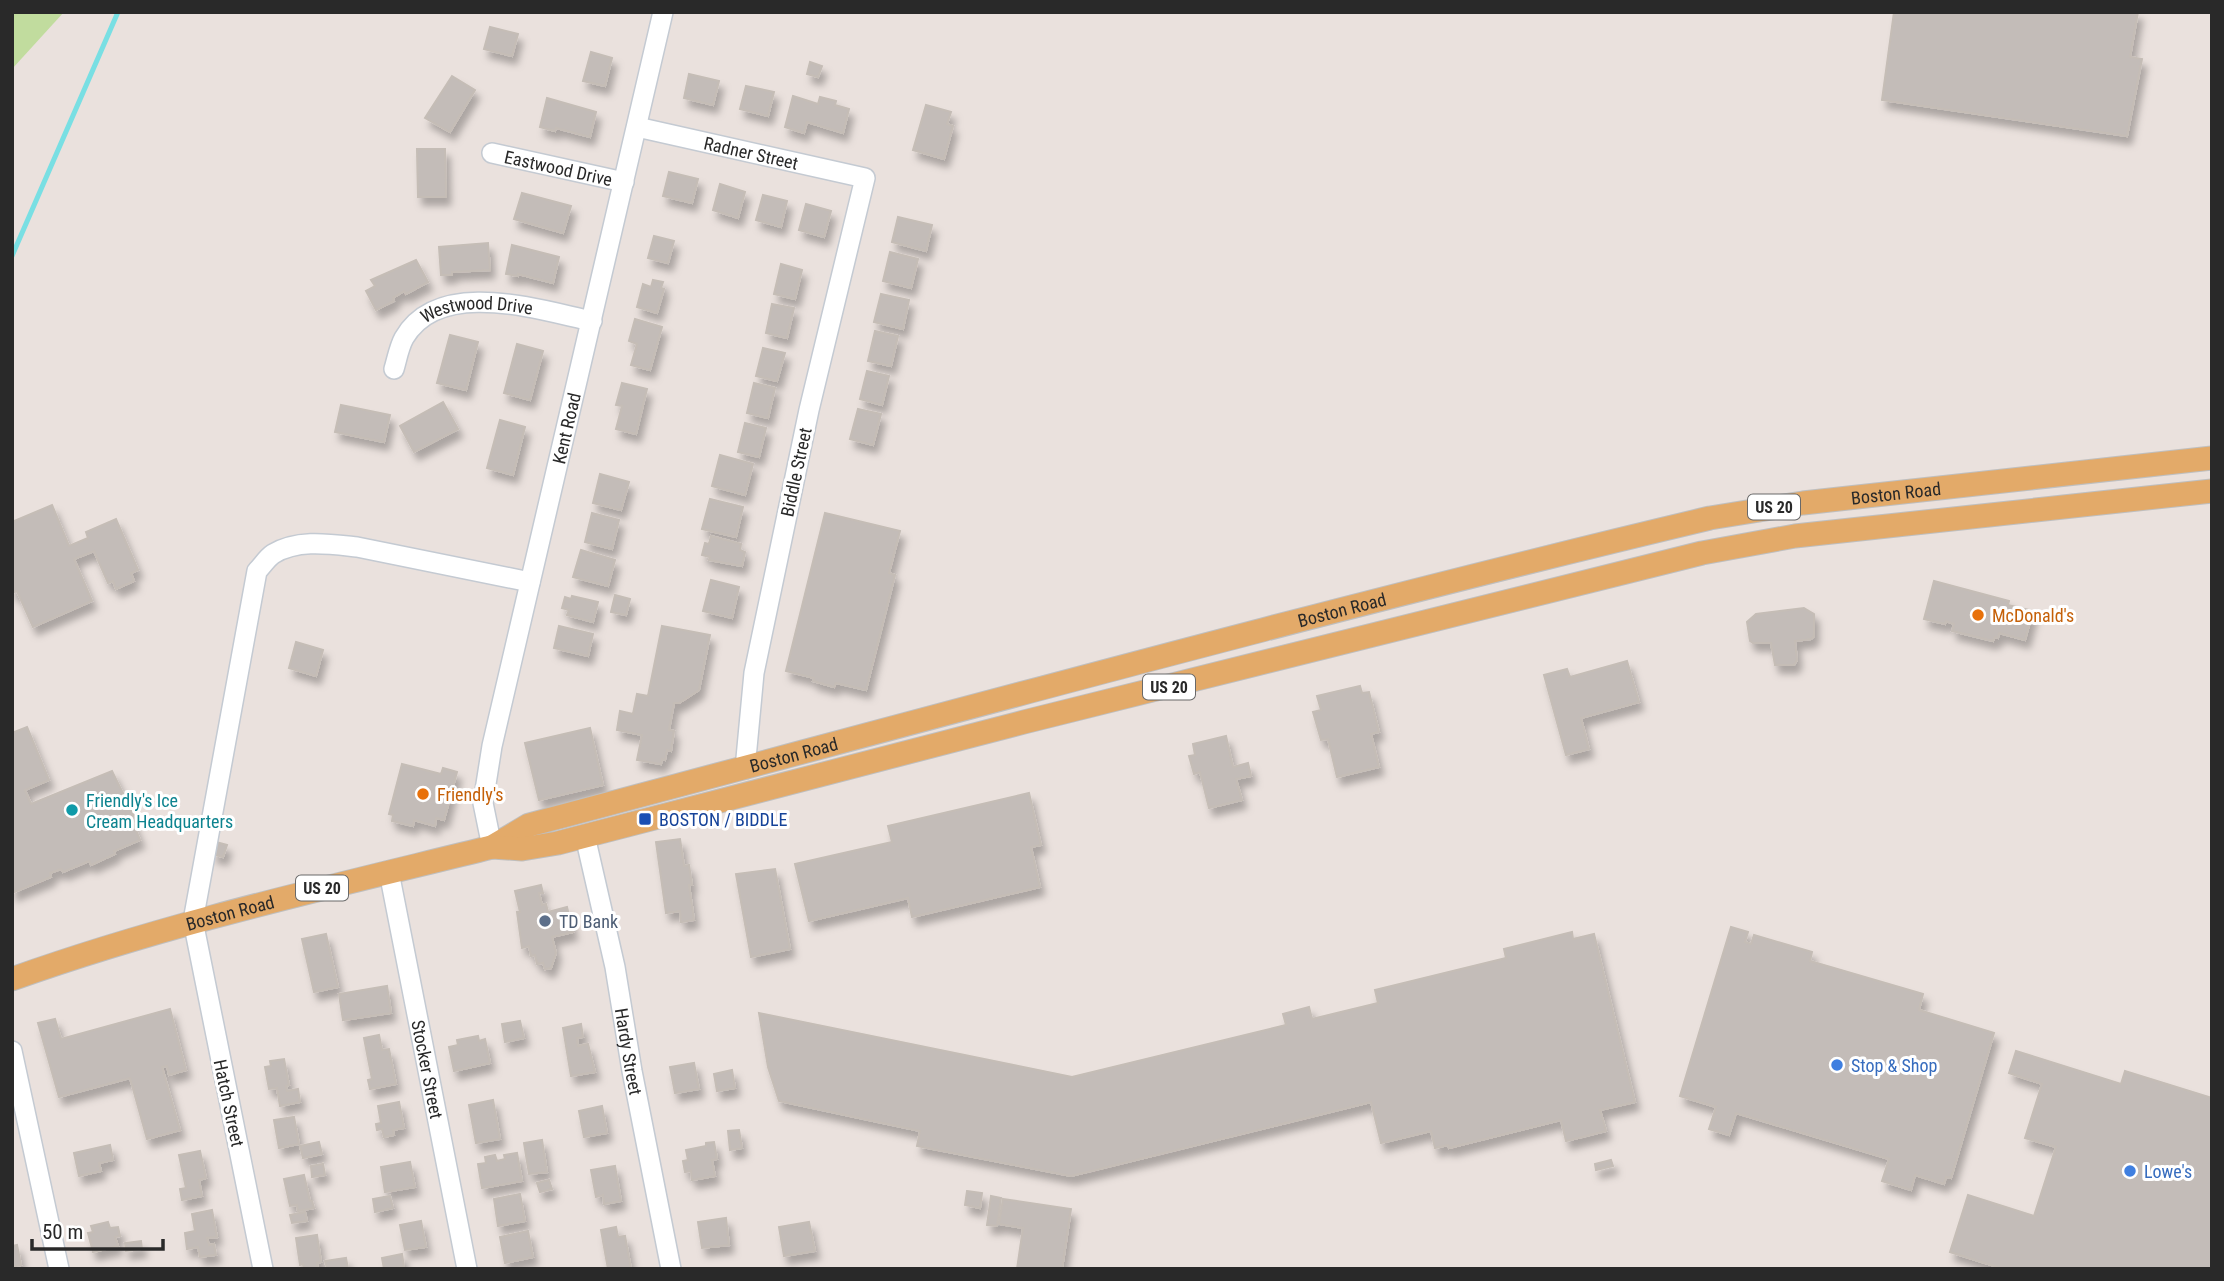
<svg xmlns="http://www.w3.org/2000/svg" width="2224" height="1281" font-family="'Roboto Condensed',sans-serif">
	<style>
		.green { fill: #c1dc9e }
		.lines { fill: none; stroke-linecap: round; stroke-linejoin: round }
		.stream { stroke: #79dfe3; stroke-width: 5 }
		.building { fill: #c3bcb8; stroke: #c5bdb6; stroke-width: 2; filter: url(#shadow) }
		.minor-casing { stroke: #c4cad2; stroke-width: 22 }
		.major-casing { stroke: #bfbfbf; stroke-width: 25 }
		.minor { stroke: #fff; stroke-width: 19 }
		.major { stroke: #e3aa69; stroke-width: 23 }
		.food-dot { fill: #e8710a; stroke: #fff; stroke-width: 2.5 }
		.culture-dot { fill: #0f9aa8; stroke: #fff; stroke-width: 2.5 }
		.transit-dot { fill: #1a4fb4; stroke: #fff; stroke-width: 2.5 }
		.service-dot { fill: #5c6f8a; stroke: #fff; stroke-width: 2.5 }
		.shop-dot { fill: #3f7fe0; stroke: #fff; stroke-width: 2.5 }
		.labels { text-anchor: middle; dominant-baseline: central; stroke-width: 6; stroke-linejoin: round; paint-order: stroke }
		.shield { fill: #fff; stroke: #696969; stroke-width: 2 }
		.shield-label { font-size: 16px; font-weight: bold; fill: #292929 }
		.street-label { font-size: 18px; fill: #292929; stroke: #fff }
		.food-label { font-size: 18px; fill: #c56008; stroke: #fff; text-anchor: start }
		.culture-label { font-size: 18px; fill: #0d838f; stroke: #fff; text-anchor: start }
		.transit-label { font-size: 18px; fill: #164399; stroke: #fff; text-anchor: start }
		.service-label { font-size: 18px; fill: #4e5e75; stroke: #fff; text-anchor: start }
		.shop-label { font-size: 18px; fill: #366cbe; stroke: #fff; text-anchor: start }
	</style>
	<defs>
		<filter id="shadow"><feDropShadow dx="4.5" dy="8" stdDeviation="3.5" flood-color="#0004"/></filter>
	</defs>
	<rect width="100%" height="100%" fill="#eae1dd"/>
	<path class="green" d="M12,12H64L12,69Z"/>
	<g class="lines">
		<path class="stream" d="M12,256L118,12"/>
	</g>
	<g class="building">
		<path d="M1894,12H2138L2130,57L2142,59L2127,136L1882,100Z"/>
		<path d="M490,27L518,34L512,56L484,49Z"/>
		<path d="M591,52L612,58L605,86L583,81Z"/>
		<path d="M810,62L822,66L818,77L807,74Z"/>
		<path d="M689,74L719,81L713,105L684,98Z"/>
		<path d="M452,76L475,90L450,132L425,118Z"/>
		<path d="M746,86L774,92L768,116L740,109Z"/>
		<path d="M793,96L818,104L820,97L836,101L835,105L849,109L843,133L807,122L804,133L785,127Z"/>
		<path d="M547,98L596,112L590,137L556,128L555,131L540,127Z"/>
		<path d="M926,105L951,112L947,124L953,126L944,159L913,150Z"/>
		<path d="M417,149H445L446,197H418Z"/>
		<path d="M669,172L698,179L692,203L663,196Z"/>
		<path d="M720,184L745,192L738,218L713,210Z"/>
		<path d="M522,193L571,206L563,233L514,219Z"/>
		<path d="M763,195L787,201L781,227L756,220Z"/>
		<path d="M806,204L831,211L824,237L799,230Z"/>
		<path d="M898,217L932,225L926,251L892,242Z"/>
		<path d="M654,236L674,241L668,263L648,258Z"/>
		<path d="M488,243L490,270L452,272V275H441L439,247Z"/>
		<path d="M512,245L559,257L553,283L518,274V276L506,274Z"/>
		<path d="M890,252L918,259L911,288L883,281Z"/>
		<path d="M416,260L428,282L406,294L404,291L393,298L394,301L376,310L366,291L375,286L371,280Z"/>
		<path d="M781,264L802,270L795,299L774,294Z"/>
		<path d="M653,280L663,282L661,288L664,289L657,313L637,307L643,284L651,287Z"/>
		<path d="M881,294L909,300L903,329L874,322Z"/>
		<path d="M772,304L794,308L787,338L766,333Z"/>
		<path d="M635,319L662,327L650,370L631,365L637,344L629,341Z"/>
		<path d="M875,331L898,336L891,366L868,361Z"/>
		<path d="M450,335L478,342L466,390L437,383Z"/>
		<path d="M517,344L543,351L530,400L504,393Z"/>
		<path d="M763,348L785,353L777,381L756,376Z"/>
		<path d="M867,371L889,376L882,405L860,399Z"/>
		<path d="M622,383L647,389L636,434L616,429L622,406L616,405Z"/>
		<path d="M754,383L775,388L768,418L747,413Z"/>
		<path d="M443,402L458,429L414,452L400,426Z"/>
		<path d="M341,405L390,415L384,442L335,432Z"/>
		<path d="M858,409L881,414L873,445L850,439Z"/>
		<path d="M500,420L525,427L513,475L487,468Z"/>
		<path d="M745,423L766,428L759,457L738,452Z"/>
		<path d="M720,455L753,464L745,495L712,486Z"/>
		<path d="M600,474L629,482L621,510L593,503Z"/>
		<path d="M710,499L743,507L736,537L702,529Z"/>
		<path d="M52,505L69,546L88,538L86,532L116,519L138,570L131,573L134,581L116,589L113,581L108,583L94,551L74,559L92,601L33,627L17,591L12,593V522Z"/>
		<path d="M592,513L619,520L612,549L585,542Z"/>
		<path d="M825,513L900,531L889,573L895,575L866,690L836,683L834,687L813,681L814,678L786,671Z"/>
		<path d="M711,536L741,544L740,550L745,552L742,566L709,560L710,557L702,555L705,543L709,544Z"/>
		<path d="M581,550L615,560L608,586L573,577Z"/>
		<path d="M711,580L739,587L732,618L703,611Z"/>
		<path d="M1934,581L2009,601L2008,605L2033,611L2025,640L1999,633L1998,638L1995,637L1993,641L1952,631L1954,624L1946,621L1945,624L1924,619Z"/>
		<path d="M615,595L630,599L626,615L611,612Z"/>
		<path d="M572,596L598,602L593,622L567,615L569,610L562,608L565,597L571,599Z"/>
		<path d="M1804,608L1814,614V636L1811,639L1795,641L1797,660L1794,665H1775L1771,643H1753L1750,641L1747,622L1756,614Z"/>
		<path d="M559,626L593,634L588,656L554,648Z"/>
		<path d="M662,626L710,635L699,690L679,703H674L669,730L674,731L671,751L667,750L665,760L662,759L661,764L637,760L642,735L617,730L620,711L633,714L637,694L648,696Z"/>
		<path d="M296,642L323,650L316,676L289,668Z"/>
		<path d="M1627,661L1639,702L1581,718L1589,749L1566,755L1544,675L1567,669L1570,677Z"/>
		<path d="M1360,686L1362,693L1369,692L1379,732L1371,734L1379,767L1337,777L1328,739L1321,740L1313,712L1321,710L1317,696Z"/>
		<path d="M27,727L49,780L25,790L31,804L112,771L134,816L131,818L140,840L114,851L115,854L91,865L89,861L63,872L61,869L50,873L51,877L12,893V733Z"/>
		<path d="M590,728L603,785L539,800L525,743Z"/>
		<path d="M1226,736L1233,767L1248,763L1251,776L1236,779L1242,800L1209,808L1200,772L1194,774L1189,756L1195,755L1193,744Z"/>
		<path d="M402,764L441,774L443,768L457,772L444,820L436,818L435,826L414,820L413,826L392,821L393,815L389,814Z"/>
		<path d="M1029,793L1041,845L1031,847L1040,887L912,917L908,898L809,921L795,864L892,842L888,826Z"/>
		<path d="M680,839L684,866L689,865L692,885H689L694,920L681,922L680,911L666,913L656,842Z"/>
		<path d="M216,842L227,845L223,857L212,854Z"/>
		<path d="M775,869L790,949L751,957L736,874Z"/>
		<path d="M541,885L543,893H539L542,905L546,904L548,912L567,907L573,932L552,937L556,953L551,968L545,969L543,963L537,964L535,955L531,956L529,946L522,948L517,912H520L515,891Z"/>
		<path d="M1731,927L1748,932L1745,942L1751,944L1754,935L1812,952L1810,961L1923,994L1919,1010L1994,1033L1951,1178L1946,1177L1944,1184L1915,1175L1911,1190L1882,1181L1889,1159L1736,1113L1729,1135L1709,1129L1716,1107L1680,1096Z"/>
		<path d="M1572,932L1573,939L1594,934L1635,1102L1600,1110L1606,1131L1566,1141L1561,1120L1449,1148L1448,1145L1435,1148L1431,1131L1381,1143L1371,1102L1071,1176L917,1146L920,1131L779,1101L768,1067L759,1013L1072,1077L1286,1025L1283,1014L1309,1007L1312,1019L1378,1003L1375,990L1506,958L1504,949Z"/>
		<path d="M326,934L338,987L314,992L302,939Z"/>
		<path d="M387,986L391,1013L343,1020L339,994Z"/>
		<path d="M170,1009L186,1070L169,1075L167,1066L162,1067L180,1130L147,1139L130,1078L59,1097L38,1023L55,1019L61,1039Z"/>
		<path d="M520,1021L524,1038L505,1042L502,1024Z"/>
		<path d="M581,1024L583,1037L577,1038L578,1046L588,1044L595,1072L571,1076L563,1028Z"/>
		<path d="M379,1035L382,1050L389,1049L396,1084L370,1089L368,1080L372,1079L364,1038Z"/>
		<path d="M478,1036L479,1041L485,1039L490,1063L454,1071L449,1047L458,1045L457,1040Z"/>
		<path d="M2016,1051L2121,1084L2125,1071L2212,1098V1269H2004L1950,1252L1968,1195L2034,1216L2056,1147L2025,1138L2042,1084L2009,1073Z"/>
		<path d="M284,1059L289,1085L286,1086L287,1091L298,1089L300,1102L280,1106L277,1088L269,1089L265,1067L271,1066L270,1061Z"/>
		<path d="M694,1063L699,1089L675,1093L670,1067Z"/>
		<path d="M732,1070L735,1088L717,1091L714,1074Z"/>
		<path d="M493,1100L500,1139L476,1143L469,1105Z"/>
		<path d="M399,1102L404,1128L393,1130L394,1135L384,1137L382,1129L377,1130L376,1124L381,1123L378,1106Z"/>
		<path d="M602,1106L607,1133L584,1137L579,1111Z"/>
		<path d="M294,1117L299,1144L279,1148L274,1120Z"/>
		<path d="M739,1130L742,1148L730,1150L728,1131Z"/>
		<path d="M542,1140L547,1172L529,1174L524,1143Z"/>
		<path d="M319,1142L322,1154L303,1158L300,1146Z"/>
		<path d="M714,1142L717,1159L712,1160L715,1176L692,1180L691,1171L685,1172L683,1161L688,1160L686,1150L706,1146V1143Z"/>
		<path d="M110,1145L113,1160L99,1163L101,1171L79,1176L74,1153Z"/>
		<path d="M200,1151L206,1178L199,1180L202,1196L182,1200L180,1189L186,1188L179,1155Z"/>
		<path d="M517,1153L522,1181L482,1188L478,1164L486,1163L485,1157L495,1155L497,1161L505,1159L504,1155Z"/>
		<path d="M1611,1160L1613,1166L1596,1170L1595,1164Z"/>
		<path d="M410,1162L415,1187L385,1192L381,1167Z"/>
		<path d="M323,1164L325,1175L312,1177L311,1166Z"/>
		<path d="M615,1166L621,1201L604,1204L603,1195L596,1197L591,1170Z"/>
		<path d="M304,1175L310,1201H312L314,1208L298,1211L297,1205L290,1206L284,1179Z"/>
		<path d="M549,1180L552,1189L540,1192L537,1183Z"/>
		<path d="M967,1191L982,1193L980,1208L965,1205Z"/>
		<path d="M520,1194L525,1221L498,1226L494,1199Z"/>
		<path d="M390,1196L393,1208L375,1212L373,1199Z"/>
		<path d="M991,1196L1001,1198L997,1226L987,1225Z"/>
		<path d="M1003,1199L1071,1209L1062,1269H1017L1023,1228L999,1224Z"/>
		<path d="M212,1210L217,1237L207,1238L209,1245L214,1244L216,1255L200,1257L198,1247L187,1249L185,1233L195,1231L192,1214Z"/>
		<path d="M305,1212L307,1221L292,1223L290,1215Z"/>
		<path d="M726,1218L729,1245L702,1248L698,1222Z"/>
		<path d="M421,1221L426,1247L405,1250L400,1225Z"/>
		<path d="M108,1222L110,1228L118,1227L120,1236L115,1237L118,1246L93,1252L88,1233L93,1232L91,1226Z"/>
		<path d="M809,1222L815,1251L784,1256L779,1227Z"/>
		<path d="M616,1227L618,1237L625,1236L631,1269H608L601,1230Z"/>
		<path d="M528,1231L533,1257L505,1263L500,1237Z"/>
		<path d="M317,1235L321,1262L317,1263L318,1269H304L303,1264L300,1265L296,1238Z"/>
		<path d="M141,1241L142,1249L126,1251L125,1243Z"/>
		<path d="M17,1245L21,1265L12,1267V1246Z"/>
		<path d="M402,1254L404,1267L384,1269L382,1258Z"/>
		<path d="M346,1258L348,1269L327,1268L325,1261Z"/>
	</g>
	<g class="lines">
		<defs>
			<g id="minor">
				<path id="s1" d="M637,127L865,178L809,410L754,673L745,769"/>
				<path id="s2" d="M492,153L624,182"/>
				<path id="s3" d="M394,369C397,359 399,347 404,338C439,277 539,310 592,321"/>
				<path id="s4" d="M585,836L615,967L632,1071L671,1269"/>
				<path id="s5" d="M492,847L483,803L492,746L663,12"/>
				<path id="s6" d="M389,872L467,1269"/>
				<path d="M12,1051L59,1269"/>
				<path d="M263,1269L193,921L257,571C262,566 267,558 273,554C298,539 329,544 357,547L530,582"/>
			</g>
			<g id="major">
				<path id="s7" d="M492,847L529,825C922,721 1314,612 1710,518L1803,503L2212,458"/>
				<path id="s8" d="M12,979C169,923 330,887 492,847L522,849L558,843L1024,722L1702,553L1795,536L2212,491"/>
			</g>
		</defs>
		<use href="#minor" class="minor-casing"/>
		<use href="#major" class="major-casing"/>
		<use href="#minor" class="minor"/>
		<use href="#major" class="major"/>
	</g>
	<g class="food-dot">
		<circle cx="1978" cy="615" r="7"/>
		<circle cx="423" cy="794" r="7"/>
	</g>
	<circle class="culture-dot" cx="72" cy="810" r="7"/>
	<rect class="transit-dot" x="638" y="812" width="14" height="14" rx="3.5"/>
	<circle class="service-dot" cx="545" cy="921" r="7"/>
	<g class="shop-dot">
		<circle cx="1837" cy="1065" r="7"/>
		<circle cx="2130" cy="1171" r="7"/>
	</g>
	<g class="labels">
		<g class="shield">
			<rect x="1748" y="494.5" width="52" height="25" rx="5"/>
			<rect x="1143" y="674.5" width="52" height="25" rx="5"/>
			<rect x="296" y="875.5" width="52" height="25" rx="5"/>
		</g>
		<g class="shield-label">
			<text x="1774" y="507">US 20</text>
			<text x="1169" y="687">US 20</text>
			<text x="322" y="888">US 20</text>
		</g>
		<g class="street-label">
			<text stroke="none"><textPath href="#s1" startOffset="117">Radner Street</textPath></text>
			<text stroke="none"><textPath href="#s2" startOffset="68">Eastwood Drive</textPath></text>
			<text stroke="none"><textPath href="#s3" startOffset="117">Westwood Drive</textPath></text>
			<text stroke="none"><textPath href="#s5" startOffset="429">Kent Road</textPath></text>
			<text transform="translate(796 472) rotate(-78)">Biddle Street</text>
			<text stroke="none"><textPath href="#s7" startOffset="1451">Boston Road</textPath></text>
			<text stroke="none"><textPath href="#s7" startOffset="884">Boston Road</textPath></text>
			<text stroke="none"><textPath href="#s7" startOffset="317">Boston Road</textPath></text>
			<text stroke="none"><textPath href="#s8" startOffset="228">Boston Road</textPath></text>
			<text stroke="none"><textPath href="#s4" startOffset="220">Hardy Street</textPath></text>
			<text stroke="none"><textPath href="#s6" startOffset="201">Stocker Street</textPath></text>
			<text transform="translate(229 1103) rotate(78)">Hatch Street</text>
		</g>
		<g class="food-label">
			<text x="1992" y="615">McDonald's</text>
			<text x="437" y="794">Friendly's</text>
		</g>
		<g class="culture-label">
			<text x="86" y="800">Friendly's Ice<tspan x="86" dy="21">Cream Headquarters</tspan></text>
		</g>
		<g class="transit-label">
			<text x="659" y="819">BOSTON / BIDDLE</text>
		</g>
		<g class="service-label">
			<text x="559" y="921">TD Bank</text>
		</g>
		<g class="shop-label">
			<text x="1851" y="1065">Stop &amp; Shop</text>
			<text x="2144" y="1171">Lowe's</text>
		</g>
	</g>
	<rect width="2224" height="1281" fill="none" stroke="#292929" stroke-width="28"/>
	<path d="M32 1239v10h131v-10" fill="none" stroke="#292929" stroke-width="3.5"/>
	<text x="42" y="1239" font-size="21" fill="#292929" stroke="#ffffff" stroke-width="5" paint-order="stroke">50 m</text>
</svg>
